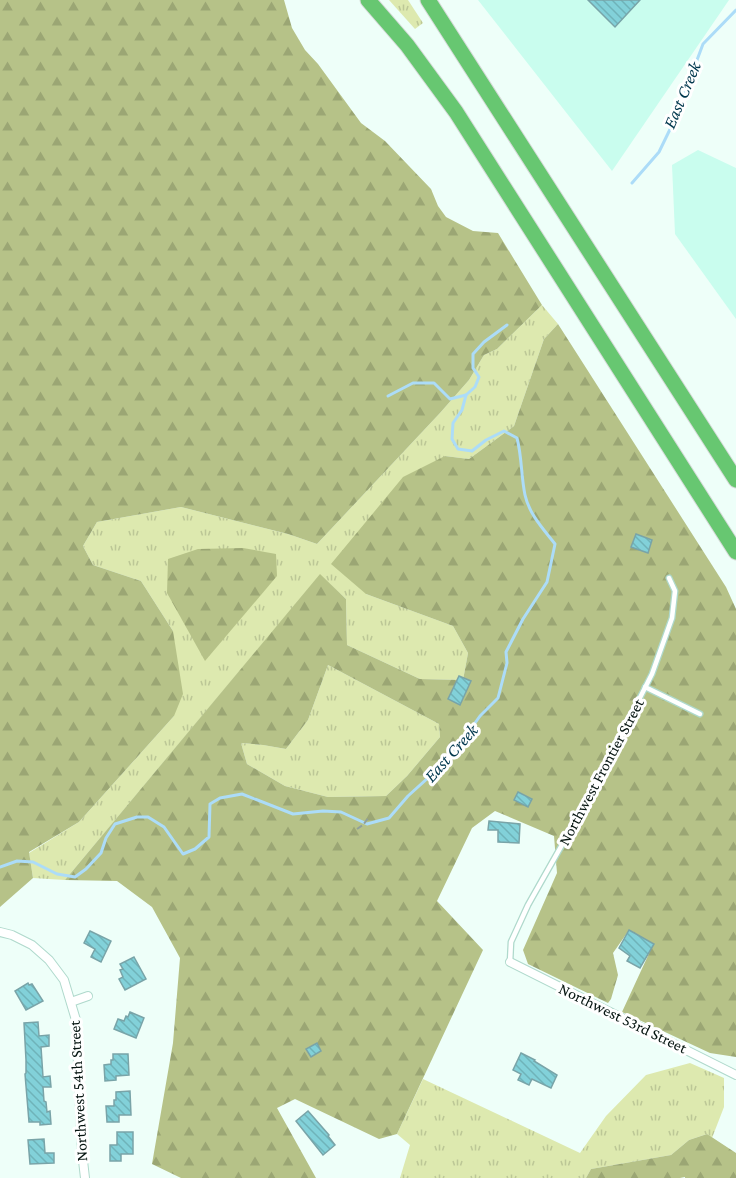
<svg xmlns="http://www.w3.org/2000/svg" width="736" height="1178" font-family="'Crimson Pro',serif">
	<style>
		.built { fill: #c9fdee }
		.grass { fill: url(#grass-tufts) }
		.forest { fill: url(#forest-firs); fill-rule: evenodd }
		.lines { fill: none; stroke-linecap: round; stroke-linejoin: round }
		.stream { stroke: #acdcf8; stroke-width: 3 }
		.building { fill: url(#building-back-hatch); stroke: #79a4a8; stroke-width: 1.5 }
		.lane-casing { stroke: #afd9cc; stroke-width: 7 }
		.street-casing { stroke: #afd9cc; stroke-width: 10 }
		.highway-casing { stroke: #d7dad9; stroke-width: 17 }
		.path { stroke: #90a09b; stroke-width: 2; stroke-dasharray: 6 3; stroke-linecap: butt }
		.lane { stroke: #fff; stroke-width: 4.5 }
		.street { stroke: #fff; stroke-width: 8 }
		.highway { stroke: #67c771; stroke-width: 15 }
		.labels { text-anchor: middle; dominant-baseline: central; stroke-width: 6; stroke-linejoin: round; paint-order: stroke }
		.street-label { font-size: 16px; fill: #061511; stroke: #fff }
		.water-label { font-size: 18px; font-style: italic; fill: #00374d; stroke: #fff }
	</style>
	<defs>
		<pattern id="grass-tufts" width="24" height="20" patternUnits="userSpaceOnUse" patternTransform="scale(1.5)"><rect width="24" height="20" fill="#dde9af"/><path d="M3 7l-1-3M5 7V3M7 7l1-3M15 17l-1-3M17 17v-4M19 17l1-3" fill="none" stroke="#bcc796"/></pattern>
		<pattern id="forest-firs" width="22" height="20" patternUnits="userSpaceOnUse" patternTransform="scale(1.5)"><rect width="22" height="20" fill="#b6c288"/><path d="M5 1l3.5 6h-7zM16 11l3.5 6h-7z" fill="#9ba674"/></pattern>
		<pattern id="building-back-hatch" width="6" height="6" patternUnits="userSpaceOnUse" patternTransform="scale(1.5)"><rect width="6" height="6" fill="#82d1d9"/><path d="M-1 5l2 2M0 0l6 6M5-1l2 2" fill="none" stroke="#6fb3b9"/></pattern>
	</defs>
	<rect width="100%" height="100%" fill="#eefff9"/>
	<g class="built">
		<path d="M478,0H729L612,171Z"/>
		<path d="M698,150L736,168V319L675,234L672,165Z"/>
	</g>
	<g class="grass">
		<path d="M389,0H408L423,23L415,29Z"/>
		<path d="M542,305L558,324L544,339L514,426L469,459L445,456L366,594L453,626L468,653L463,680L420,679L347,645L346,599L320,575L65,880L33,878L29,853L79,822L174,716L173,631L141,581L93,565L83,546L97,522L181,507L288,534L317,544L440,413L469,380L484,355L497,349Z"/>
		<path d="M328,665L439,724L440,737L407,776L386,796L328,797L285,786L247,764L241,743L263,745L286,749L308,720Z"/>
		<path d="M690,1063L724,1078V1107L712,1138L707,1134L689,1140L671,1155L591,1169L586,1178H400L410,1145L397,1134L423,1079L580,1153L606,1116L646,1075Z"/>
	</g>
	<g class="forest">
		<path d="M0,0H284L292,28L305,50L318,64L361,123L385,141L431,189L438,206L446,217L473,231L498,233L542,305L497,349L484,355L469,380L440,413L317,544L288,534L181,507L97,522L83,546L93,565L141,581L173,631L183,694L174,716L79,822L29,852L33,878L0,907Z"/>
		<path d="M558,324L726,587L736,609V1057L710,1053L622,1012L652,947L627,933L613,953L618,975L611,999L608,1003L528,964L523,950L557,873L554,836L495,811L472,828L437,901L483,950L397,1134L379,1139L295,1099L277,1108L316,1178H181L152,1164L173,1043L180,958L152,907L117,881L65,880L320,574L346,599L347,645L420,679L463,680L468,653L453,626L366,594L331,564L403,477L445,456L469,459L514,426L544,339ZM328,665L439,724L440,737L407,776L386,796L328,797L285,786L247,764L241,743L263,745L286,749L308,720Z"/>
		<path d="M243,548L276,554L277,576L205,661L167,593L168,559L198,549Z"/>
		<path d="M707,1134L736,1153V1178H685V1177L680,1178H586L591,1169L671,1155L689,1140Z"/>
	</g>
	<g class="lines">
		<g class="stream">
			<path d="M632,183L659,152L675,119L703,44L736,10"/>
			<path d="M388,396L413,383H434L450,399L466,395"/>
			<path d="M0,867L17,861L33,862L57,874L75,877L86,869L101,853L106,838L115,824L137,817H148L164,827L183,854L195,849L209,837L210,804L220,798L242,794L293,814L323,811L341,812L367,824L389,818L408,796L450,758L480,716L498,698L507,663L506,652L523,619L547,582L555,544C544,530 529,514 525,495C521,476 522,457 517,438L504,431L486,440L472,451L458,449L452,439L453,423L462,410L466,395L475,387L479,377L473,368V354L484,342L507,325"/>
		</g>
	</g>
	<g class="building">
		<path d="M588,0H640L615,27Z"/>
		<path d="M636,534L652,540L648,553L631,547Z"/>
		<path d="M459,676L471,681L460,705L448,699Z"/>
		<path d="M518,792L532,799L528,807L514,800Z"/>
		<path d="M489,821L520,824L519,843L498,842V830H488Z"/>
		<path d="M629,930L654,944L640,968L627,961L630,956L619,948Z"/>
		<path d="M90,931L111,941L101,962L91,957L95,949L84,943Z"/>
		<path d="M134,957L146,979L125,990L119,979L123,977L120,970L123,969L120,964Z"/>
		<path d="M28,983L29,985L32,984L43,1001L26,1010L15,991Z"/>
		<path d="M130,1012L144,1018L136,1038L114,1029L118,1019L124,1021L126,1016L128,1017Z"/>
		<path d="M38,1022L39,1036L49,1035V1046L41,1047L43,1077L50,1076L51,1087H43L44,1101L46,1102L47,1112L50,1111L51,1124L40,1125V1122H29L25,1074L26,1073V1060L24,1023Z"/>
		<path d="M317,1043L321,1051L311,1057L306,1049Z"/>
		<path d="M521,1053L535,1060L534,1061L557,1075L551,1088L532,1079L529,1085L518,1080L521,1074L513,1070Z"/>
		<path d="M113,1054H128L129,1075L116,1076V1080L105,1081L104,1065L111,1064V1060H113Z"/>
		<path d="M130,1091L131,1115H119V1122H107L106,1106H114V1100H116V1092Z"/>
		<path d="M308,1111L329,1135L328,1136L335,1145L323,1155L296,1121Z"/>
		<path d="M117,1132H133V1154H121V1161H110V1145H117Z"/>
		<path d="M44,1139L45,1153H54V1163L30,1164L28,1140Z"/>
	</g>
	<g class="lines">
		<defs>
			<g id="lane">
				<path d="M645,687L700,714"/>
				<path d="M510,962L511,942L528,905L593,790L652,674L672,618L675,591L669,578"/>
			</g>
			<g id="street">
				<path d="M0,932L12,935L32,945L49,960L64,980L76,1020L82,1152L85,1178"/>
				<path d="M510,962L736,1075"/>
				<path d="M71,1002L88,996"/>
			</g>
			<g id="highway">
				<path d="M368,0L407,45L456,112L736,552"/>
				<path d="M428,0L736,480"/>
			</g>
		</defs>
		<use href="#lane" class="lane-casing"/>
		<use href="#street" class="street-casing"/>
		<use href="#highway" class="highway-casing"/>
		<path class="path" d="M357,829L363,825L369,817"/>
		<use href="#lane" class="lane"/>
		<use href="#street" class="street"/>
		<use href="#highway" class="highway"/>
	</g>
	<g class="labels">
		<g class="street-label">
			<text transform="translate(601 772) rotate(-62)">Northwest Frontier Street</text>
			<text transform="translate(623 1018) rotate(26)">Northwest 53rd Street</text>
			<text transform="translate(78 1091) rotate(-93)">Northwest 54th Street</text>
		</g>
		<g class="water-label">
			<text transform="translate(682 95) rotate(-67)">East Creek</text>
			<text transform="translate(451 753) rotate(-48)">East Creek</text>
		</g>
	</g>
</svg>
